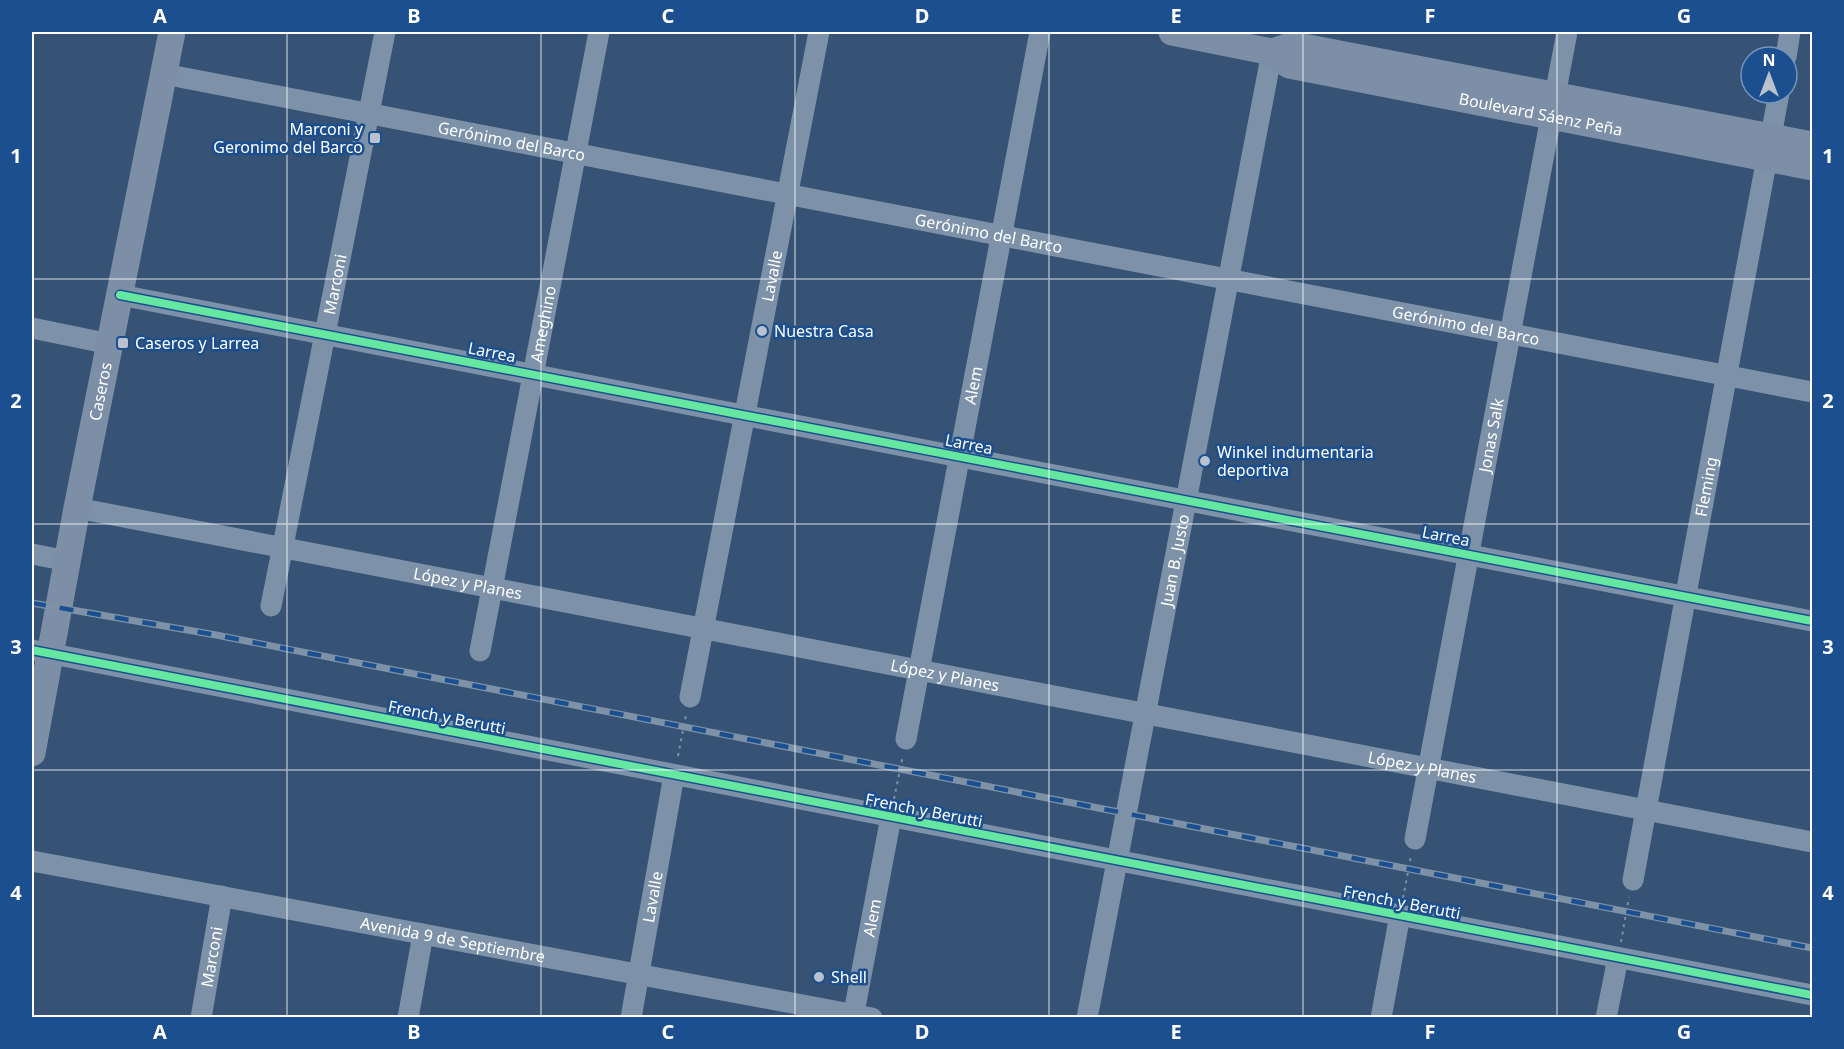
<svg xmlns="http://www.w3.org/2000/svg" width="1844" height="1049" font-family="'Noto Sans',sans-serif">
	<style>
		.lines { fill: none; stroke-linecap: round; stroke-linejoin: round }
		.path { stroke: #7d92a8; stroke-width: 2; stroke-dasharray: 3 4.5; stroke-linecap: butt }
		.minor { stroke: #7d92a8; stroke-width: 21 }
		.major { stroke: #7d8ea7; stroke-width: 27 }
		.rail-casing { stroke: #7e92a7; stroke-width: 7 }
		.rail { stroke: #1b4f8f; stroke-width: 4.5; stroke-dasharray: 14; stroke-linecap: butt }
		.cycleway-casing { stroke: #1b4f8f; stroke-width: 11 }
		.cycleway { stroke: #66e7a1; stroke-width: 8 }
		.grid { fill: none; stroke: #fff; stroke-width: 1.5; stroke-opacity: 0.55 }
		.poi-dot { fill: #b9c2ce; stroke: #1b4f8f; stroke-width: 2 }
		.labels { text-anchor: middle; dominant-baseline: central; stroke-width: 5; stroke-linejoin: round; paint-order: stroke }
		.street-label { font-size: 16px; fill: #fff; stroke: #1b4f8f }
		.poi-label { font-size: 16px; fill: #fff; stroke: #1b4f8f; text-anchor: start }
		.neatline { fill: none; stroke: #fff; stroke-width: 2 }
		.grid-label { font-size: 20px; text-anchor: middle; font-weight: bold; fill: #fff }
	</style>
	<rect width="100%" height="100%" fill="#365274"/>
	<g class="lines">
		<g class="path">
			<path d="M678,756L686,715"/>
			<path d="M894,799L903,755"/>
			<path d="M1403,898L1411,856"/>
			<path d="M1621,942L1629,897"/>
		</g>
		<g class="minor">
			<path d="M1786,57L1790,32"/>
			<path id="s1" d="M164,74L1812,392"/>
			<path d="M120,295L1812,621"/>
			<path d="M32,328L110,344"/>
			<path id="s2" d="M77,508L1812,842"/>
			<path d="M32,554L68,561"/>
			<path id="s3" d="M271,606L385,32"/>
			<path d="M32,650L1812,995"/>
			<path id="s4" d="M480,651L599,32"/>
			<path id="s5" d="M690,697L819,32"/>
			<path id="s6" d="M906,739L1040,32"/>
			<path id="s7" d="M1415,839L1567,32"/>
			<path id="s8" d="M32,861L872,1018"/>
			<path id="s9" d="M1633,880L1779,93"/>
			<path id="s10" d="M201,1018L222,896"/>
			<path d="M408,1018L423,934"/>
			<path id="s11" d="M631,1018L674,775"/>
			<path id="s12" d="M853,1018L891,817"/>
			<path id="s13" d="M1087,1018L1272,52"/>
			<path d="M1381,1018L1400,915"/>
			<path d="M1606,1018L1618,958"/>
		</g>
		<g class="major">
			<path id="s14" d="M1172,32L1272,52L1289,65L1812,167"/>
			<path d="M1272,52L1293,45L1812,145"/>
			<path id="s15" d="M32,753L77,508L172,32"/>
		</g>
		<defs>
			<path id="rail" d="M32,603L216,635L1812,948"/>
		</defs>
		<use href="#rail" class="rail-casing"/>
		<use href="#rail" class="rail"/>
		<defs>
			<g id="cycleway">
				<path d="M120,295L1812,621"/>
				<path d="M32,650L1812,995"/>
			</g>
		</defs>
		<use href="#cycleway" class="cycleway-casing"/>
		<use href="#cycleway" class="cycleway"/>
	</g>
	<path class="grid" d="M287,32V1018M541,32V1018M795,32V1018M1049,32V1018M1303,32V1018M1557,32V1018M32,279H1812M32,524H1812M32,770H1812"/>
	<g class="poi-dot">
		<rect x="369" y="132" width="12" height="12" rx="3"/>
		<circle cx="762" cy="331" r="6"/>
		<rect x="117" y="337" width="12" height="12" rx="3"/>
		<circle cx="1205" cy="461" r="6"/>
		<circle cx="819" cy="977" r="6"/>
	</g>
	<g class="labels">
		<g class="street-label">
			<text stroke="none"><textPath href="#s14" startOffset="380">Boulevard Sáenz Peña</textPath></text>
			<text stroke="none"><textPath href="#s1" startOffset="354">Gerónimo del Barco</textPath></text>
			<text stroke="none"><textPath href="#s1" startOffset="840">Gerónimo del Barco</textPath></text>
			<text stroke="none"><textPath href="#s5" startOffset="429">Lavalle</textPath></text>
			<text stroke="none"><textPath href="#s3" startOffset="328">Marconi</textPath></text>
			<text stroke="none"><textPath href="#s4" startOffset="333">Ameghino</textPath></text>
			<text stroke="none"><textPath href="#s1" startOffset="1326">Gerónimo del Barco</textPath></text>
			<text transform="translate(492 352) rotate(11)">Larrea</text>
			<text stroke="none"><textPath href="#s6" startOffset="360">Alem</textPath></text>
			<text stroke="none"><textPath href="#s15" startOffset="368">Caseros</textPath></text>
			<text stroke="none"><textPath href="#s7" startOffset="411">Jonas Salk</textPath></text>
			<text transform="translate(969 444) rotate(11)">Larrea</text>
			<text stroke="none"><textPath href="#s9" startOffset="400">Fleming</textPath></text>
			<text transform="translate(1446 536) rotate(11)">Larrea</text>
			<text stroke="none"><textPath href="#s13" startOffset="466">Juan B. Justo</textPath></text>
			<text stroke="none"><textPath href="#s2" startOffset="398">López y Planes</textPath></text>
			<text stroke="none"><textPath href="#s2" startOffset="884">López y Planes</textPath></text>
			<text transform="translate(447 717) rotate(11)">French y Berutti</text>
			<text stroke="none"><textPath href="#s2" startOffset="1370">López y Planes</textPath></text>
			<text transform="translate(924 810) rotate(11)">French y Berutti</text>
			<text stroke="none"><textPath href="#s11" startOffset="123">Lavalle</textPath></text>
			<text transform="translate(1402 902) rotate(11)">French y Berutti</text>
			<text stroke="none"><textPath href="#s12" startOffset="102">Alem</textPath></text>
			<text stroke="none"><textPath href="#s8" startOffset="428">Avenida 9 de Septiembre</textPath></text>
			<text stroke="none"><textPath href="#s10" startOffset="62">Marconi</textPath></text>
		</g>
		<g class="poi-label">
			<text x="363" y="129" text-anchor="end">Marconi y<tspan x="363" dy="18">Geronimo del Barco</tspan></text>
			<text x="774" y="331">Nuestra Casa</text>
			<text x="135" y="343">Caseros y Larrea</text>
			<text x="1217" y="452">Winkel indumentaria<tspan x="1217" dy="18">deportiva</tspan></text>
			<text x="831" y="977">Shell</text>
		</g>
	</g>
	<rect width="1844" height="1049" fill="none" stroke="#1b4f8f" stroke-width="66"/>
	<g transform="translate(1769 75)"><circle r="28" fill="#1b4f8f" stroke="#7695bc" stroke-width="1.5"/>
	<path d="M0-4.5L10 22L0 15L-10 22Z" fill="#b9c2ce"/>
	<text y="-9" font-size="16" font-weight="bold" text-anchor="middle" fill="#ffffff">N</text>
	</g>
	<rect x="33" y="33" width="1778" height="983" class="neatline"/>
	<g class="grid-label">
		<text x="160" y="23">A</text>
		<text x="414" y="23">B</text>
		<text x="668" y="23">C</text>
		<text x="922" y="23">D</text>
		<text x="1176" y="23">E</text>
		<text x="1430" y="23">F</text>
		<text x="1684" y="23">G</text>
		<text x="16" y="163">1</text>
		<text x="1828" y="163">1</text>
		<text x="16" y="408">2</text>
		<text x="1828" y="408">2</text>
		<text x="16" y="654">3</text>
		<text x="1828" y="654">3</text>
		<text x="16" y="900">4</text>
		<text x="1828" y="900">4</text>
		<text x="160" y="1039">A</text>
		<text x="414" y="1039">B</text>
		<text x="668" y="1039">C</text>
		<text x="922" y="1039">D</text>
		<text x="1176" y="1039">E</text>
		<text x="1430" y="1039">F</text>
		<text x="1684" y="1039">G</text>
	</g>
</svg>
